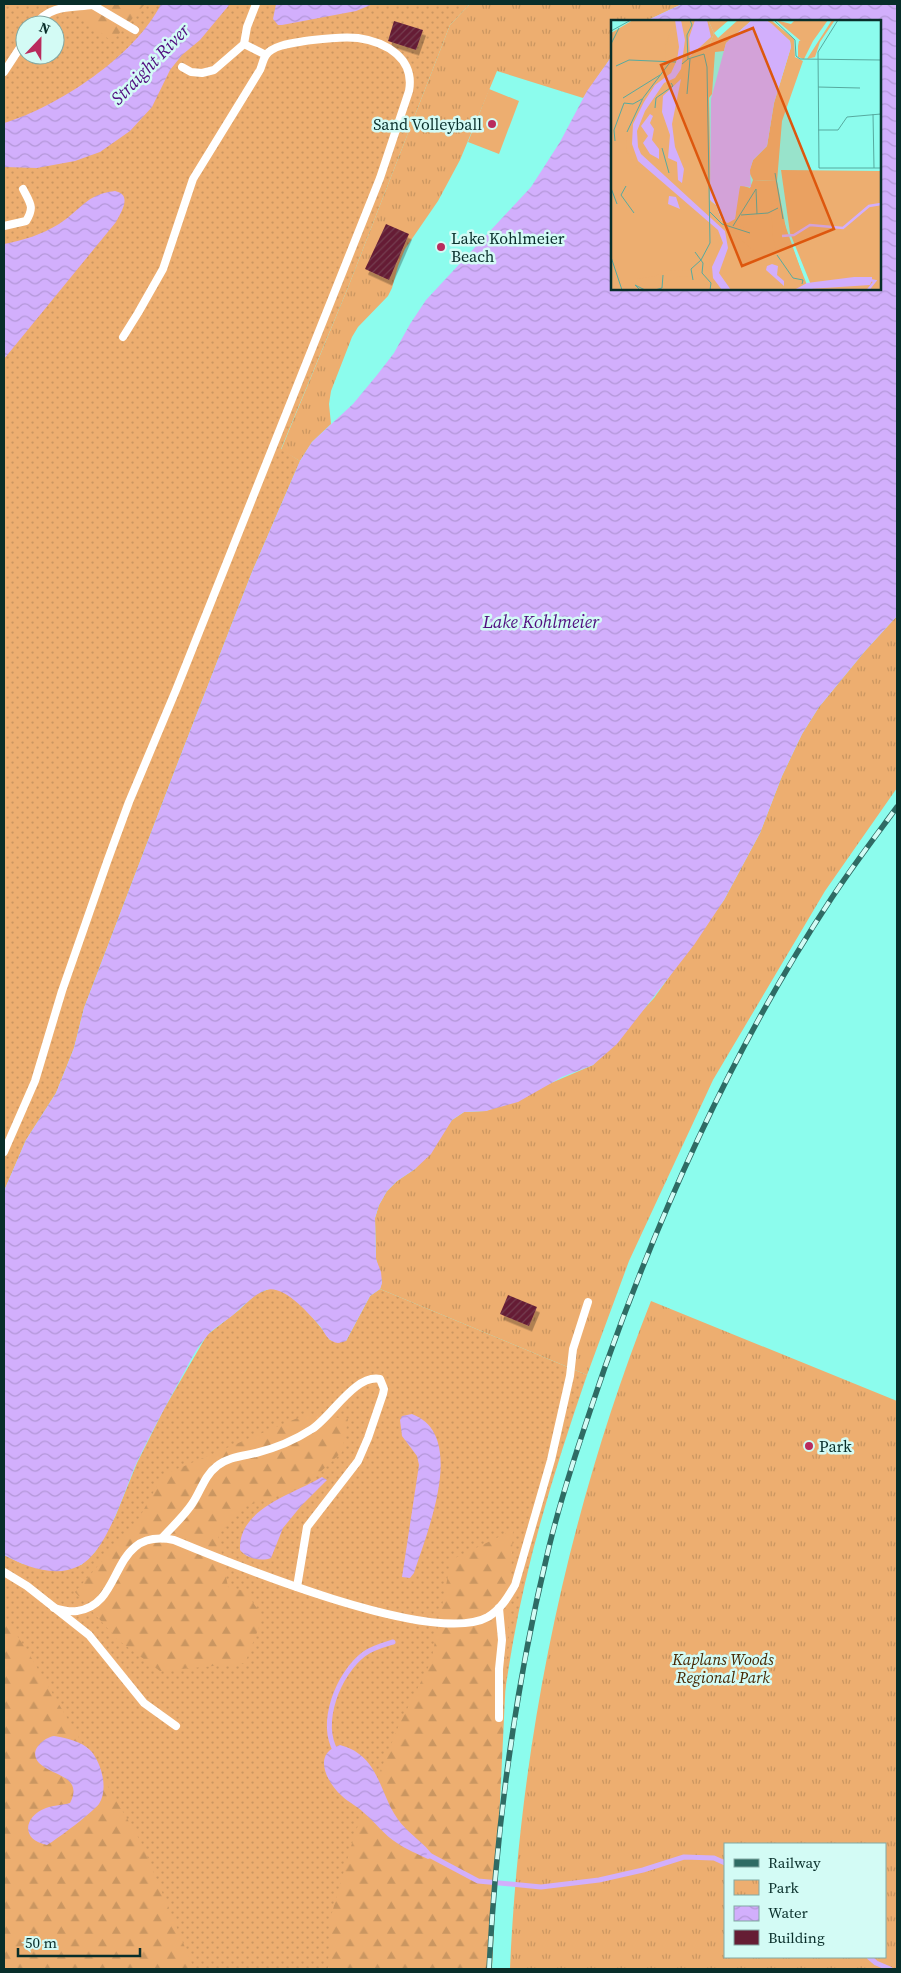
<svg xmlns="http://www.w3.org/2000/svg" width="901" height="1973" font-family="'Source Serif 4',serif">
	<style>
		.grass { fill: url(#grass-dots); fill-rule: evenodd }
		.forest { fill: url(#forest-firs) }
		.park { fill: url(#park-tufts); fill-rule: evenodd }
		.garden { fill: #edae70 }
		.water { fill: url(#water-waves) }
		.lines { fill: none; stroke-linecap: round; stroke-linejoin: round }
		.stream { stroke: #d2affc; stroke-width: 5 }
		.building { fill: url(#building-hatch); filter: url(#shadow) }
		.service { stroke: #fff; stroke-width: 8 }
		.rail-casing { stroke: #2f6b64; stroke-width: 5.5 }
		.rail { stroke: #d3fbf5; stroke-width: 4; stroke-dasharray: 11; stroke-linecap: butt }
		.poi-dot { fill: #b92b5d; stroke: #d3fbf5; stroke-width: 2 }
		.labels { text-anchor: middle; dominant-baseline: central; stroke-width: 5; stroke-linejoin: round; paint-order: stroke }
		.poi-label { font-size: 16px; fill: #082e2a; stroke: #d3fbf5; text-anchor: start }
		.park-label { font-size: 16px; font-style: italic; fill: #462600; stroke: #d3fbf5 }
		.water-label { font-size: 18px; font-style: italic; fill: #500c7f; stroke: #d3fbf5 }
		.inset-river { fill: none; stroke: #d2affc; stroke-width: 2.5 }
		.inset-road { fill: none; stroke: #57aa9f; stroke-width: 1 }
		.view { fill: #dd570e; fill-opacity: 0.15; stroke: #dd570e; stroke-width: 2.5 }
		.inset-edge { fill: none; stroke: #082e2a; stroke-width: 2.5 }
	</style>
	<defs>
		<pattern id="grass-dots" width="8" height="8" patternUnits="userSpaceOnUse" patternTransform="scale(1.25)"><rect width="8" height="8" fill="#edae70"/><path d="M2 2h.1M6 6h.1" fill="none" stroke="#ca9661" stroke-width="1.8" stroke-linecap="round"/></pattern>
		<pattern id="forest-firs" width="22" height="20" patternUnits="userSpaceOnUse" patternTransform="scale(1.25)"><rect width="22" height="20" fill="#edae70"/><path d="M5 1l3.5 6h-7zM16 11l3.5 6h-7z" fill="#ca9661"/></pattern>
		<pattern id="park-tufts" width="24" height="20" patternUnits="userSpaceOnUse" patternTransform="scale(1.25)"><rect width="24" height="20" fill="#edae70"/><path d="M3 7l-1-3M5 7V3M7 7l1-3M15 17l-1-3M17 17v-4M19 17l1-3" fill="none" stroke="#ca9661"/></pattern>
		<pattern id="water-waves" width="16" height="10" patternUnits="userSpaceOnUse" patternTransform="scale(1.25)"><rect width="16" height="10" fill="#d2affc"/><path d="M0 5q4-4 8 0t8 0" fill="none" stroke="#b397d8"/></pattern>
		<pattern id="building-hatch" width="6" height="6" patternUnits="userSpaceOnUse" patternTransform="scale(1.25)"><rect width="6" height="6" fill="#651d34"/><path d="M-1 1l2-2M0 6l6-6M5 7l2-2" fill="none" stroke="#753e50"/></pattern>
		<filter id="shadow"><feDropShadow dx="3" dy="5.5" stdDeviation="0" flood-color="#0004"/></filter>
	</defs>
	<rect width="100%" height="100%" fill="#8cfced"/>
	<g class="grass">
		<path d="M4,4H470L450,25L349,285L281,449L300,461L252,572L175,770L84,1008L74,1048L56,1093L26,1140L4,1191ZM25,25H55V55H25Z"/>
		<path d="M269,1289C272,1289 278,1289 281,1291C298,1298 320,1325 330,1340L346,1341L370,1296L380,1289L587,1375C557,1463 529,1551 513,1642C494,1750 485,1860 473,1969H4V1555L23,1564L81,1565L95,1552L115,1517L137,1463L164,1409L207,1335L239,1310L256,1294Z"/>
	</g>
	<g class="forest">
		<path d="M67,4H145L112,42Z"/>
		<path d="M307,1414L348,1419L342,1452L304,1487L246,1506L218,1535L228,1587L245,1591L263,1617L245,1663L160,1671L118,1640L75,1592L138,1520L163,1475Z"/>
		<path d="M513,1530L492,1969H328L331,1916L355,1833L399,1725L431,1662L451,1560Z"/>
		<path d="M4,1615L29,1654L141,1842L194,1969H4Z"/>
	</g>
	<g class="park">
		<path d="M470,4H682L646,21H612V56L583,98L497,71L460,160L438,201L405,249L398,266L392,288L388,296L358,327L352,337L331,391L329,404L331,424L312,442L300,461L281,450L349,285L450,25Z"/>
		<path d="M897,616V788L825,891L713,1080L629,1261L587,1375L380,1289L382,1282L376,1259L375,1218L379,1205L387,1191L397,1181L415,1169L452,1120L464,1112L486,1111L593,1065L654,998L724,900L760,833L782,776L802,734L819,707L865,651Z"/>
		<path d="M651,1301L897,1401V1969H510C520,1741 567,1513 651,1301ZM725,1844H885V1957H725Z"/>
	</g>
	<path class="garden" d="M489,89L519,101L499,154L468,142Z"/>
	<g class="water">
		<path d="M161,4H230L200,40L182,55L170,70L152,107L130,131L100,152L75,161L37,168L4,167V123C58,107 136,55 161,4Z"/>
		<path d="M276,4H373L356,11L282,25H278L273,19Z"/>
		<path d="M682,4H897V616L865,651L819,707L802,734L782,776L760,833L724,900L694,945L617,1044L593,1065L562,1077L518,1102L486,1111L464,1112L452,1120L431,1154L415,1169L397,1181L387,1191L379,1205L375,1218L376,1259L381,1272L382,1283L380,1289L370,1296L346,1341C340,1343 337,1344 332,1341C326,1338 324,1331 320,1326C309,1314 284,1284 266,1290C253,1295 244,1306 233,1315C225,1322 213,1328 207,1336C196,1348 189,1364 181,1378C166,1405 151,1433 137,1462C124,1490 108,1551 79,1566C55,1578 26,1567 4,1555V1191L26,1140L56,1093L74,1048L84,1008L175,770L252,572L300,461L312,442L353,404L377,375L394,353L410,324L426,300L531,187L560,142L587,91L612,56V289H880V21H646Z"/>
		<path d="M115,191C133,195 121,212 116,222L4,359V244C24,240 41,235 59,224C81,210 86,194 115,191Z"/>
		<path d="M412,1414C468,1435 427,1532 414,1573L410,1578L402,1577L419,1465L417,1456L402,1436L400,1420L402,1416Z"/>
		<path d="M322,1477L327,1480L301,1506L283,1528L271,1558C261,1562 246,1558 240,1550C238,1508 294,1494 322,1477Z"/>
		<path d="M54,1736C66,1738 81,1741 90,1750C101,1761 109,1789 99,1804C93,1812 56,1840 47,1845C20,1840 24,1816 46,1808C54,1805 63,1805 70,1803C84,1776 52,1776 39,1763C28,1751 43,1738 54,1736Z"/>
		<path d="M340,1745C379,1755 379,1792 397,1818C407,1833 425,1843 434,1857L428,1859C418,1854 407,1850 397,1843C384,1835 375,1822 363,1812C357,1806 348,1802 342,1796C326,1782 312,1753 340,1745Z"/>
	</g>
	<g class="lines">
		<g class="stream">
			<path d="M336,1752C319,1722 338,1674 364,1654C372,1648 383,1645 393,1642"/>
			<path d="M429,1855L478,1881L541,1887L599,1880L643,1870L684,1857L714,1858L725,1863"/>
			<path d="M869,1957L876,1963L890,1969"/>
		</g>
	</g>
	<g class="building">
		<path d="M394,21L423,30L416,50L388,41Z"/>
		<path d="M386,224L409,234L389,280L365,269Z"/>
		<path d="M508,1295L537,1307L529,1326L500,1314Z"/>
	</g>
	<g class="lines">
		<g class="service">
			<path d="M91,4L135,30"/>
			<path d="M35,25C50,5 69,8 93,5"/>
			<path d="M244,44L266,55"/>
			<path d="M182,67L191,72L202,73L214,70L244,44L247,27L256,4"/>
			<path d="M4,72L25,40"/>
			<path d="M4,226L26,221C35,207 30,203 23,189"/>
			<path d="M4,1152L35,1081L62,991L107,862L129,802L176,690L380,178L409,91C415,59 387,42 358,38C340,36 322,39 305,41C293,43 273,45 266,55C263,59 262,66 260,70L193,179L163,269L138,313L123,337"/>
			<path d="M162,1538C172,1527 184,1516 192,1504C201,1491 204,1476 217,1466C228,1457 243,1456 256,1453C276,1448 295,1440 312,1429C331,1417 355,1374 380,1379L384,1389L383,1394L368,1438L358,1461L307,1527L297,1587"/>
			<path d="M4,1572L27,1586L89,1635L144,1703L176,1726"/>
			<path d="M54,1608C61,1610 69,1612 77,1611C126,1605 108,1527 174,1540C232,1564 434,1647 488,1617C501,1609 508,1597 515,1585L551,1460L570,1376L573,1349L588,1302"/>
			<path d="M499,1718V1669L502,1640L499,1608"/>
		</g>
		<defs>
			<path id="rail" d="M489,1969C496,1830 516,1682 549,1547C564,1486 585,1426 605,1367C663,1204 736,1043 831,899C852,867 875,837 897,807"/>
		</defs>
		<use href="#rail" class="rail-casing"/>
		<use href="#rail" class="rail"/>
	</g>
	<g class="poi-dot">
		<circle cx="492" cy="124" r="5"/>
		<circle cx="441" cy="247" r="5"/>
		<circle cx="809" cy="1446" r="5"/>
	</g>
	<g class="labels">
		<g class="poi-label">
			<text x="482" y="124" text-anchor="end">Sand Volleyball</text>
			<text x="451" y="238">Lake Kohlmeier<tspan x="451" dy="18">Beach</tspan></text>
			<text x="819" y="1446">Park</text>
		</g>
		<g class="park-label">
			<text x="723" y="1659">Kaplans Woods<tspan x="723" dy="18">Regional Park</tspan></text>
		</g>
		<g class="water-label">
			<text transform="translate(150 64) rotate(-46)">Straight River</text>
			<text x="541" y="621">Lake Kohlmeier</text>
		</g>
	</g>
	<g transform="translate(611 20)">
		<rect width="270" height="270" fill="#8cfced"/>
		<path d="M22,0H97L103,13L97,29L100,181L105,185L111,201L124,199L126,172L130,165L139,168L142,160L166,161L176,214L198,270H0V13ZM221,0H224L209,22L204,37L196,39ZM195,19L202,21L193,39L187,37V26L188,21Z" fill="#edae70"/>
		<path d="M97,0H118L103,13ZM165,0L180,4L184,0H217L202,21L191,22ZM60,10L66,15L68,30L63,44L55,42L54,27ZM36,83L40,87L39,95L29,113L36,134L52,145L57,158L50,163L36,150L27,148L15,131L17,105L24,91ZM144,175L135,192L143,199V204L135,208L123,204L127,188ZM165,179L192,256H184L168,243L162,217L160,185ZM113,206L152,238L174,270H97V265L91,260L79,256L66,257L45,267L36,268L25,263L26,259L44,256L52,251L99,250L98,232L106,234L109,225L102,208Z" fill="#edae70"/>
		<path d="M127,0H141L115,23L113,31L104,32L101,74L97,79V29L103,13L107,18ZM155,0H160L183,19L184,37L192,41L171,101L166,161L142,160L138,152L142,140L156,126L163,83L180,27L179,21ZM170,150L270,151V270H202L179,213Z" fill="#edae70"/>
		<path d="M64,0H70L74,20L70,49L64,58L53,63L34,91L26,111L27,127L30,134L114,211L117,228L108,253L120,270H111L102,258L101,247L112,223L107,210L27,141L21,124L22,104L33,82L44,65L60,53L66,40L68,27ZM84,0H96L100,17L79,36L78,18ZM141,0H155L161,4L179,21L180,27L163,83L156,126L142,140L139,150L140,167L129,166L124,199L117,203L111,201L105,185L99,180L100,79L115,23ZM70,59L61,104L64,127L73,149L71,163L67,160L66,142L57,138L59,115L51,92L52,76ZM39,94L42,96L39,103L43,109L41,120L48,129V139L39,134L32,123L37,116L30,106ZM58,176L65,177L69,189L57,184ZM161,244L167,246L166,255L173,261V266L155,250L156,246ZM243,257H261V260L259,265L183,270L196,263Z" fill="#d2affc"/>
		<path class="inset-river" d="M171,216L183,215L199,205L232,208L258,186L270,184M257,270L264,261L259,260"/>
		<path class="inset-road" d="M163,0L184,20L185,36L189,39L270,40M227,0L207,32L208,148H270M0,11L20,0M0,24L8,8M77,39L93,34L96,47L99,223L90,240L80,249L82,260M71,44L77,39L76,15L81,5L79,0M5,46L18,40L65,42M207,67L249,68M0,69V89M76,74L79,39M12,78L49,55M44,88L45,78L62,66L60,63M262,94L263,148M207,110H227L236,97L270,94M16,112L32,78L60,41M4,121L3,110L13,83L22,84L31,79M51,128L58,153M164,153L172,199M15,166L10,175L23,193M0,168L6,184M98,191L111,204L139,213M130,195L157,193L167,188M122,206L145,169L146,194M84,232L92,243L91,253L100,263L99,270M166,235L182,258L192,260L191,264M0,237L11,270M29,270L24,265L34,270M44,270L51,268L52,255"/>
		<path class="view" d="M142,8L223,209L131,246L50,45Z"/>
		<rect width="270" height="270" class="inset-edge"/>
	</g>
	<rect width="901" height="1973" fill="none" stroke="#082e2a" stroke-width="10"/>
	<rect x="724" y="1843" width="162" height="115" fill="#d3fbf5" stroke="#82a9a4"/>
	<rect x="734" y="1859" width="25" height="8" fill="#2f6b64" stroke="#82a9a4"/>
	<text x="768" y="1868" font-size="15" fill="#082e2a">Railway</text>
	<rect x="734" y="1880" width="25" height="15" fill="url(#park-tufts)" stroke="#82a9a4"/>
	<text x="768" y="1893" font-size="15" fill="#082e2a">Park</text>
	<rect x="734" y="1906" width="25" height="15" fill="url(#water-waves)" stroke="#82a9a4"/>
	<text x="768" y="1918" font-size="15" fill="#082e2a">Water</text>
	<rect x="734" y="1930" width="25" height="15" fill="#651d34" stroke="#82a9a4"/>
	<text x="768" y="1943" font-size="15" fill="#082e2a">Building</text>
	<g transform="translate(40 40) rotate(22)"><circle r="24" fill="#d3fbf5" stroke="#82a9a4"/>
	<path d="M0-4L9 19L0 12L-9 19Z" fill="#b92b5d"/>
	<text y="-8" font-size="14" font-weight="bold" text-anchor="middle" fill="#082e2a">N</text>
	</g>
	<path d="M18 1948v8h122v-8" fill="none" stroke="#082e2a" stroke-width="2.5"/>
	<text x="25" y="1948" font-size="15" fill="#082e2a" stroke="#d3fbf5" stroke-width="4" paint-order="stroke">50 m</text>
</svg>
